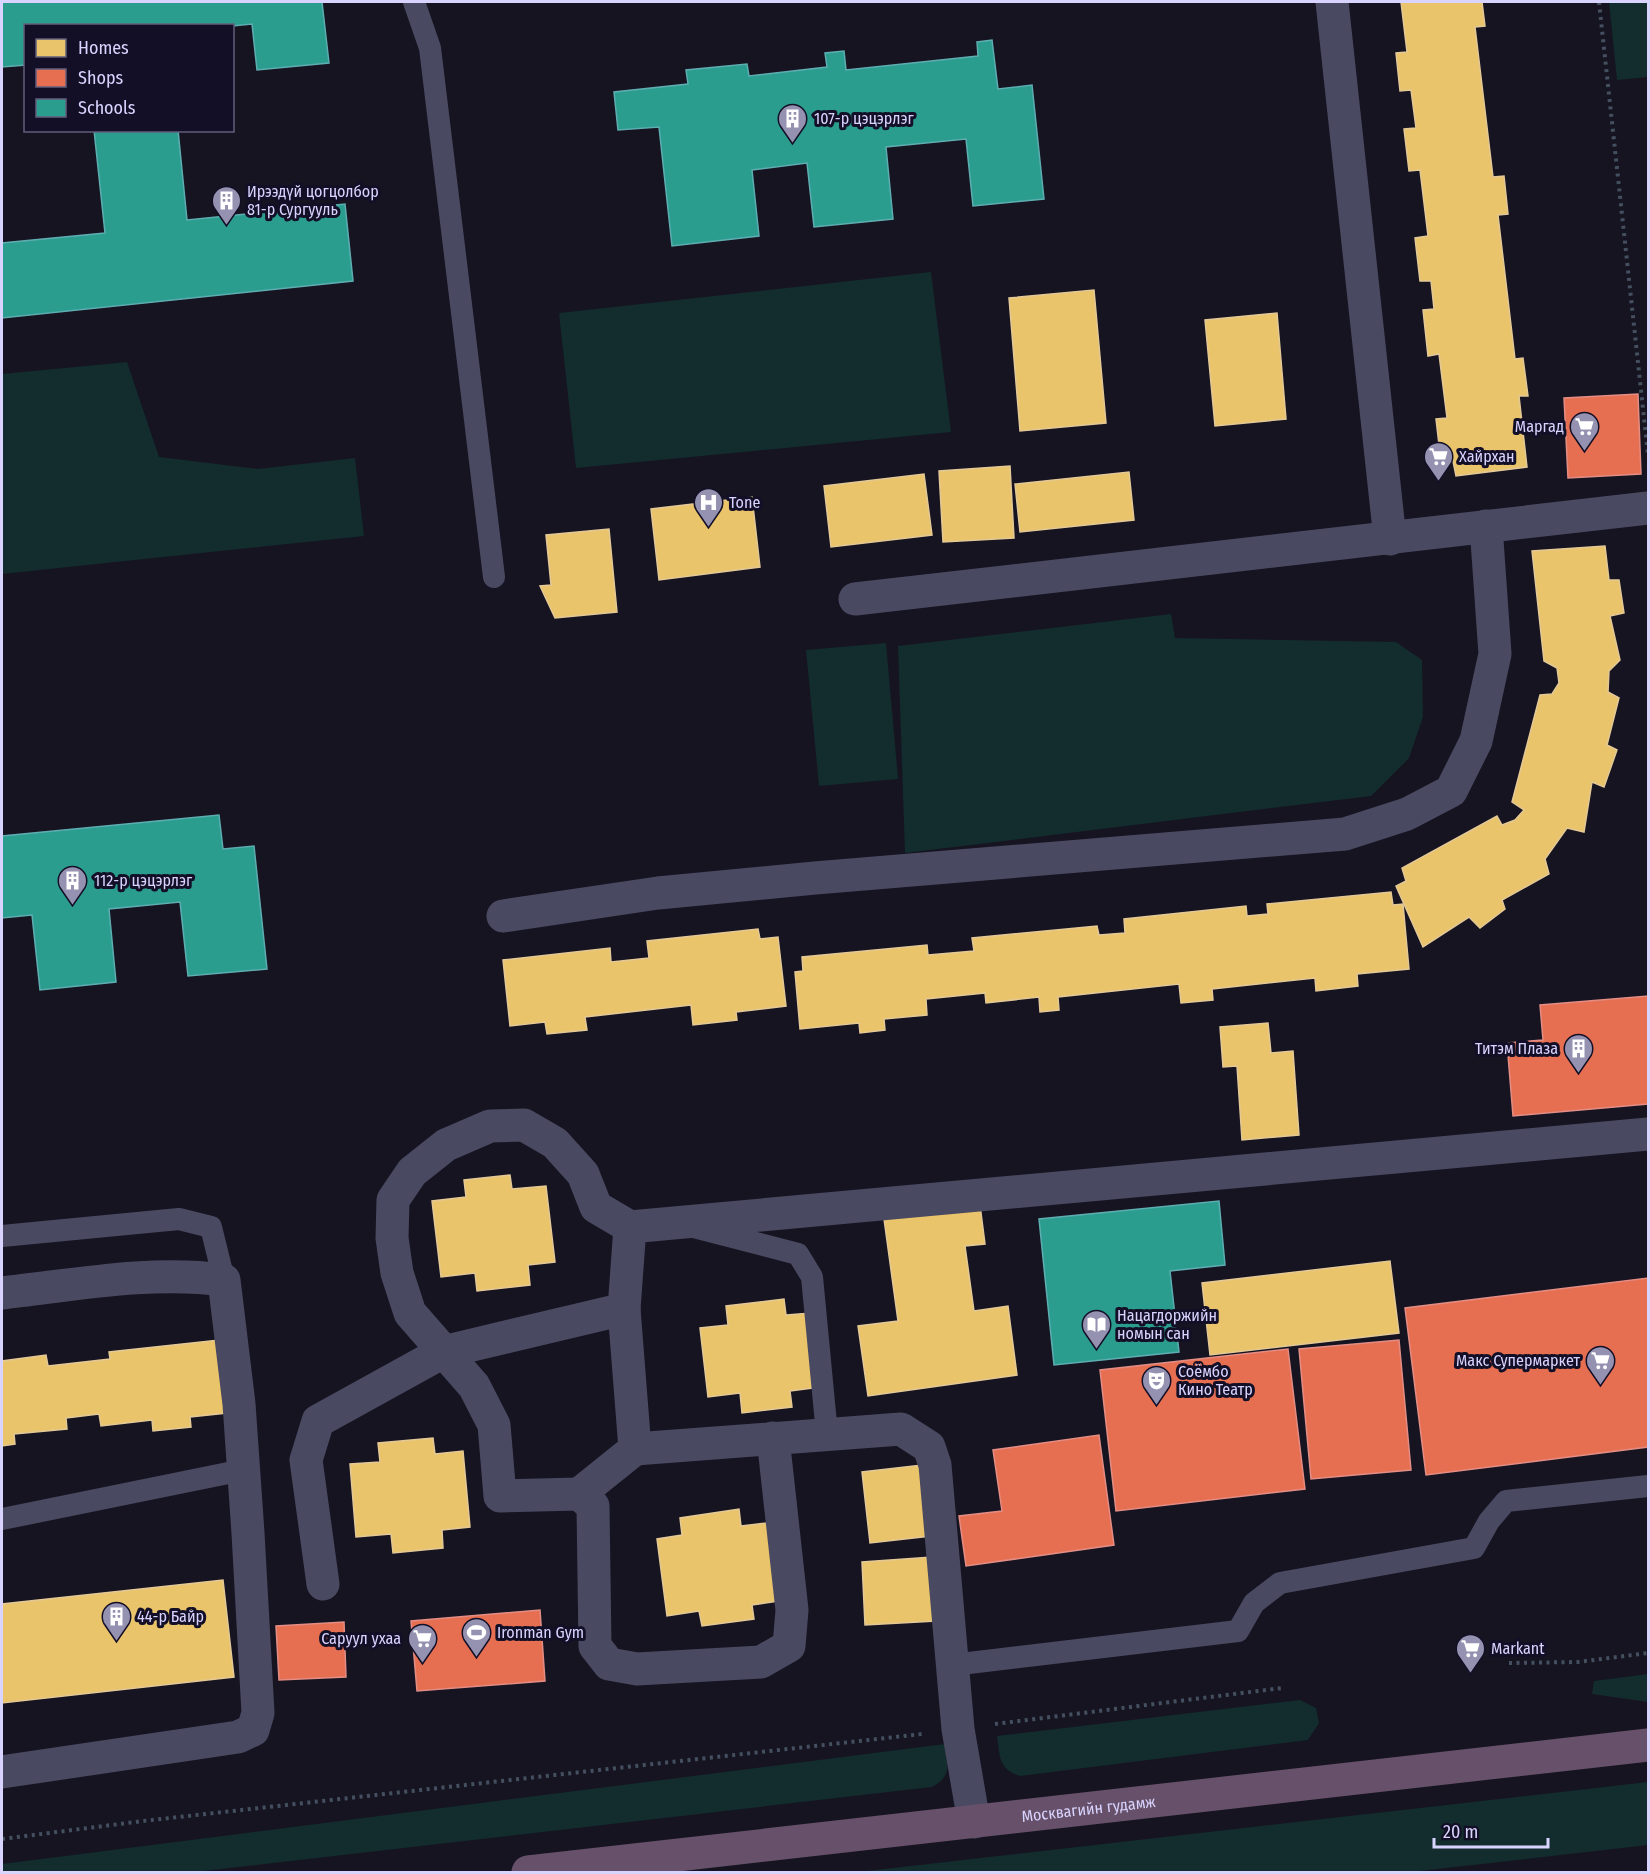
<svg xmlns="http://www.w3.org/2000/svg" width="1650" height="1874" font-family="'Fira Sans Condensed',sans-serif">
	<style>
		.green { fill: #132c2d }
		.homes { fill: #e9c46a; stroke: #e4c997; stroke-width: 1.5 }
		.shops { fill: #e76f51; stroke: #e38d85; stroke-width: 1.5 }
		.schools { fill: #2a9d8f; stroke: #5eaeb1; stroke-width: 1.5 }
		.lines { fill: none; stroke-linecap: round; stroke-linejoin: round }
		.path { stroke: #44505f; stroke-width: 4; stroke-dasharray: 3 4.5; stroke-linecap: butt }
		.lane { stroke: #4a4962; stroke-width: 22 }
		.street { stroke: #4a4962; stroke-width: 33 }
		.highway { stroke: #67516a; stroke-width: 33 }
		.labels { text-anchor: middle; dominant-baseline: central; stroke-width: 6; stroke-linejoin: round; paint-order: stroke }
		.poi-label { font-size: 16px; fill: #d9d4ff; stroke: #130f26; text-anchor: start }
		.street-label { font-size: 16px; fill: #d9d4ff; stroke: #130f26 }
	</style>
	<rect width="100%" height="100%" fill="#161421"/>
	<g class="green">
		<path d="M1609,2H1648V77L1617,80Z"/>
		<path d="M931,272L951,432L576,468L559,313Z"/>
		<path d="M127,362L159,457L258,469L355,458L364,536L2,574V374Z"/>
		<path d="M1171,614L1175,638L1396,642L1422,660L1423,717L1409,758L1371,796L905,853L898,646Z"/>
		<path d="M886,643L898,779L819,786L806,650Z"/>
		<path d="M1648,1674V1702L1592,1694L1594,1681Z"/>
		<path d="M1300,1700L1316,1708L1319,1723L1308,1740L1020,1776C998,1769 1000,1756 997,1736Z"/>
		<path d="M945,1744C947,1764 953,1776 932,1787L195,1872H2V1864Z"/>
		<path d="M1648,1782V1845L1411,1872H858Z"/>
	</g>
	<g class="homes">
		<path d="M1401,2H1482L1485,26L1475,27L1493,177L1504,176L1508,214L1498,215L1515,359L1523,358L1528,396H1519L1527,467L1456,476L1453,461L1441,462L1436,419L1447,418L1439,354L1428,356L1423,310L1434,309L1431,281H1420L1415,238L1428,236L1420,170L1409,171L1404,129L1416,128L1411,90L1400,91L1396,53L1407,52Z"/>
		<path d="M1094,290L1106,423L1020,431L1009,298Z"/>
		<path d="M1277,313L1286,419L1215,426L1205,320Z"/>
		<path d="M1010,466L1014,538L943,542L939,471Z"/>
		<path d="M1129,472L1134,520L1020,532L1015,484Z"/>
		<path d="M924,474L932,535L831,547L824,486Z"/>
		<path d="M752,497L760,567L659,580L651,509Z"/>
		<path d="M609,529L617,612L555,618L540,586L551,585L546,535Z"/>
		<path d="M1605,546L1609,580H1619L1624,613L1610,616L1620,660L1609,671L1608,692L1619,698L1607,745L1617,750L1604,787L1592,782L1584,832L1567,828L1545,859L1549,874L1502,900L1505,909L1480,928L1469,917L1423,947L1396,886L1406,881L1402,868L1497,816L1502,825L1515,820L1524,810L1512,802L1540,695L1552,694L1559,683L1557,668L1544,661L1532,551Z"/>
		<path d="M1391,892L1393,905L1403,904L1409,969L1357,974L1358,986L1316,991L1315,978L1212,989L1213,1000L1181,1003L1179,984L1058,997L1059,1010L1040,1012L1039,997L986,1003L985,993L926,999L927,1015L884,1019L885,1030L860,1033L859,1023L800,1029L795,972L803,971L802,957L927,945L928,955L974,951L972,938L1097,926L1099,935L1125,933L1124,919L1246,906L1247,916L1268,914L1267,904Z"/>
		<path d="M758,929L760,939L778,937L786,1006L736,1012L737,1020L693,1025L691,1005L585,1017L587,1030L547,1034L545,1022L510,1026L503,960L610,948L611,962L649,958L647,941Z"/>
		<path d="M1268,1023L1271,1053L1293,1051L1299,1135L1242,1140L1237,1066L1223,1067L1220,1027Z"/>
		<path d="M510,1175L512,1189L546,1186L555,1262L528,1265L530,1285L477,1291L475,1273L441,1277L432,1201L466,1197L464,1180Z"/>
		<path d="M980,1205L985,1244L965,1246L974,1311L1008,1306L1017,1375L868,1396L858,1326L898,1321L884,1219Z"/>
		<path d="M1390,1261L1399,1333L1210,1355L1202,1283Z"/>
		<path d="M784,1299L786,1315L811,1313L820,1387L790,1391L792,1407L742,1413L740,1393L708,1397L700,1328L728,1325L726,1306Z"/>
		<path d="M219,1340L227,1413L190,1417L191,1427L153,1431L152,1420L101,1426L99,1414L66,1418L67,1429L14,1434L15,1444L2,1446V1361L46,1355L48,1366L110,1359L109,1352Z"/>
		<path d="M433,1438L435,1454L463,1451L470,1527L442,1530L443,1548L393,1553L391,1534L356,1537L350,1464L380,1462L378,1443Z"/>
		<path d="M922,1465L931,1536L870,1543L862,1472Z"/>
		<path d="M739,1509L741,1526L767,1523L778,1601L752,1605L754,1619L702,1626L699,1611L667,1616L657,1539L682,1535L680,1518Z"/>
		<path d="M932,1557L936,1621L865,1625L862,1562Z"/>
		<path d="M223,1580L234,1677L2,1703V1604Z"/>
	</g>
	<g class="shops">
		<path d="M1638,394L1641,474L1568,478L1564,398Z"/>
		<path d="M1648,996V1104L1513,1116L1507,1043L1543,1040L1540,1005Z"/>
		<path d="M1648,1278V1447L1426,1475L1405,1308Z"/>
		<path d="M1399,1340L1411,1470L1311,1479L1299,1349Z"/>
		<path d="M1288,1349L1305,1489L1116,1511L1100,1370Z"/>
		<path d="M1099,1435L1114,1545L966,1566L959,1516L1002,1511L993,1450Z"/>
		<path d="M540,1610L545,1681L417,1691L411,1621Z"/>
		<path d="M344,1622L346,1677L279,1680L276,1626Z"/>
	</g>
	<g class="schools">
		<path d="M2,2H322L329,63L257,70L252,24L232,26H26V65L2,67Z"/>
		<path d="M992,40L998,89L1032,85L1044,199L973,206L966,139L886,147L893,219L814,227L807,163L752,170L759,236L672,246L659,127L618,130L614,92L688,84L686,70L747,64L749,76L827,67L825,53L844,51L846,70L978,56L977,42Z"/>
		<path d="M94,130H178L187,220L345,204L353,281L2,318V243L105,233Z"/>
		<path d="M219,815L223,849L254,846L267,969L188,976L180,902L109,909L116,982L40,990L32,915L2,918V836Z"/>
		<path d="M1219,1201L1225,1265L1170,1271L1179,1352L1054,1365L1039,1219Z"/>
	</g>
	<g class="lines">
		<g class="path">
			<path d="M1599,2L1648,455"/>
			<path d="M1509,1663L1578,1662L1648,1653"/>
			<path d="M995,1724L1282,1688"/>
			<path d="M2,1839L143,1821L922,1734"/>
		</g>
		<g class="lane">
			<path d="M414,2L430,48L494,577"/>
			<path d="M694,1227L798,1254L812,1277L827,1434"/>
			<path d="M2,1236L179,1219L211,1227L224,1280"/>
			<path d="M2,1519L243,1470"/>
			<path d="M952,1665L1238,1631L1254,1603L1280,1583L1474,1548L1489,1521L1506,1501L1648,1486"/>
		</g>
		<g class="street">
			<path d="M1332,2L1390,539"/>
			<path d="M855,599L1648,508"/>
			<path d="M503,916L658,893L815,878L1345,834L1407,814L1451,791L1476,741L1495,654L1486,526"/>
			<path d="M2,1293C74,1285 151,1270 224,1280L239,1404L248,1533L258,1713L253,1730L238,1737L2,1772"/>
			<path d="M773,1438L792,1610L789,1646L761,1662L637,1669L609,1664L595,1646L593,1506L579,1494L500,1496L494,1425L474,1386L410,1313L397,1273L392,1238L393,1200L412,1172L446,1145L490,1126L524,1125L555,1143L583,1174L596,1207L630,1227L1648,1134"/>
			<path d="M635,1449L901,1429L929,1447L935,1465L958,1729L974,1822"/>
			<path d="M579,1494L635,1449L624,1309"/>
			<path d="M323,1584L306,1460L318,1421L443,1352L624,1309L630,1227"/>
		</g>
		<path class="highway" id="s1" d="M528,1872L1648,1745"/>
	</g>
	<defs>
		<symbol id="building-pin" viewBox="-11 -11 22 30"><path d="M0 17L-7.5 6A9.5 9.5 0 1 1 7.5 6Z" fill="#9591b1" stroke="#130f26"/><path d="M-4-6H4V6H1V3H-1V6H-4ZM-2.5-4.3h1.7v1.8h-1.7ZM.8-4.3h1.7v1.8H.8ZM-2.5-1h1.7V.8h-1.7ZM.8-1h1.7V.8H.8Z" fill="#fff"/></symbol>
		<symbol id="supermarket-pin" viewBox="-11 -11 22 30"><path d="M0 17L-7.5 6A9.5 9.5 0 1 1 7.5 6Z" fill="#9591b1" stroke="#130f26"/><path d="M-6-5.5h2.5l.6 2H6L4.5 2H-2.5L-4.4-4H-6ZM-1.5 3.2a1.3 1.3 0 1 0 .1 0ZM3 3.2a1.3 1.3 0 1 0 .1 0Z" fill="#fff"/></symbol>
		<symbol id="hospital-pin" viewBox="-11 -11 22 30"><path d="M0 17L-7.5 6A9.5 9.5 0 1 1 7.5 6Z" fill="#9591b1" stroke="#130f26"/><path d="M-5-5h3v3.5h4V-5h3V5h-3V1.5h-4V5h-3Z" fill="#fff"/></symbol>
		<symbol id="library-pin" viewBox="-11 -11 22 30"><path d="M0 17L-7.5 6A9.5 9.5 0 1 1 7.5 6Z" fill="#9591b1" stroke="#130f26"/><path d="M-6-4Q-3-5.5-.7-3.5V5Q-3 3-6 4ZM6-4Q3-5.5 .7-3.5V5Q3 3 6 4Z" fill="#fff"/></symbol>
		<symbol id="theatre-pin" viewBox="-11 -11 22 30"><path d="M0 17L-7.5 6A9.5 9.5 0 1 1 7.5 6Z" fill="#9591b1" stroke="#130f26"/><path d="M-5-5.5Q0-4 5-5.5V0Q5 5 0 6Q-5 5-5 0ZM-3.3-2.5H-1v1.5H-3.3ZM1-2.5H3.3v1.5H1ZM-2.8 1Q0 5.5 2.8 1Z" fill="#fff"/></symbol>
		<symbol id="stadium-pin" viewBox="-11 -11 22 30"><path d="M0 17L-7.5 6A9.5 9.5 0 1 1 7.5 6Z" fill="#9591b1" stroke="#130f26"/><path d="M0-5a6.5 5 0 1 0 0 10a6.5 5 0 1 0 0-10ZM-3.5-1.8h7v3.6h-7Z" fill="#fff"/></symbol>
	</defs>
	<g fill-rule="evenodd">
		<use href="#building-pin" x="776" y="102" width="33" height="45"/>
		<use href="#building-pin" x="210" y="184" width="33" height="45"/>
		<use href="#supermarket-pin" x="1568" y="410" width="33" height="45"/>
		<use href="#supermarket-pin" x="1422" y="440" width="33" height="45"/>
		<use href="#hospital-pin" x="692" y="486" width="33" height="45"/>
		<use href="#building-pin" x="56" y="864" width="33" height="45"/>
		<use href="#building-pin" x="1562" y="1032" width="33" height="45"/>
		<use href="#library-pin" x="1080" y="1308" width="33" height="45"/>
		<use href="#supermarket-pin" x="1584" y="1344" width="33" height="45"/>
		<use href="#theatre-pin" x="1140" y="1364" width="33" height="45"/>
		<use href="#building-pin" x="100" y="1600" width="33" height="45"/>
		<use href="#stadium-pin" x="460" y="1616" width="33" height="45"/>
		<use href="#supermarket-pin" x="406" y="1622" width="33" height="45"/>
		<use href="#supermarket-pin" x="1454" y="1632" width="33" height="45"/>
	</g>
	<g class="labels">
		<g class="poi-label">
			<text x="814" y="118">107-р цэцэрлэг</text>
			<text x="247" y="191">Ирээдүй цогцолбор<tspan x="247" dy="18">81-р Сургууль</tspan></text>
			<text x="1564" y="426" text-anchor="end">Маргад</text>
			<text x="1459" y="456">Хайрхан</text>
			<text x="729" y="502">Tone</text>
			<text x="94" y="880">112-р цэцэрлэг</text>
			<text x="1558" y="1048" text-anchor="end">Титэм Плаза</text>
			<text x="1117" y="1315">Нацагдоржийн<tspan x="1117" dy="18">номын сан</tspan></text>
			<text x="1580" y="1360" text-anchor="end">Макс Супермаркет</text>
			<text x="1178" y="1371">Соёмбо<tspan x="1178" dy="18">Кино Театр</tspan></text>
			<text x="137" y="1616">44-р Байр</text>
			<text x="497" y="1632">Ironman Gym</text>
			<text x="401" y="1638" text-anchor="end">Саруул ухаа</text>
			<text x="1491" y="1648">Markant</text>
		</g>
		<g class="street-label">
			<text stroke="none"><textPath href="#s1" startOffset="564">Москвагийн гудамж</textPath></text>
		</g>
	</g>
	<rect width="1650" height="1874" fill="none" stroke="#d9d4ff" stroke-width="6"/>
	<rect x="24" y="24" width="210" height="108" fill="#130f26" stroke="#625e7d" stroke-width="1.5"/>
	<rect x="36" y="39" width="30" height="18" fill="#e9c46a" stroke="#625e7d" stroke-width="1.5"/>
	<text x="78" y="54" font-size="18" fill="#d9d4ff">Homes</text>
	<rect x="36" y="69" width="30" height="18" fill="#e76f51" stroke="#625e7d" stroke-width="1.5"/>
	<text x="78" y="84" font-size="18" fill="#d9d4ff">Shops</text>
	<rect x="36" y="99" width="30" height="18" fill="#2a9d8f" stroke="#625e7d" stroke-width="1.5"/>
	<text x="78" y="114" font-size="18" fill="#d9d4ff">Schools</text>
	<path d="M1434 1838v9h114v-9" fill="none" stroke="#d9d4ff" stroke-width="3"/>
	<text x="1443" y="1838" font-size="18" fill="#d9d4ff" stroke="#130f26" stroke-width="4.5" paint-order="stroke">20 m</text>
</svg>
